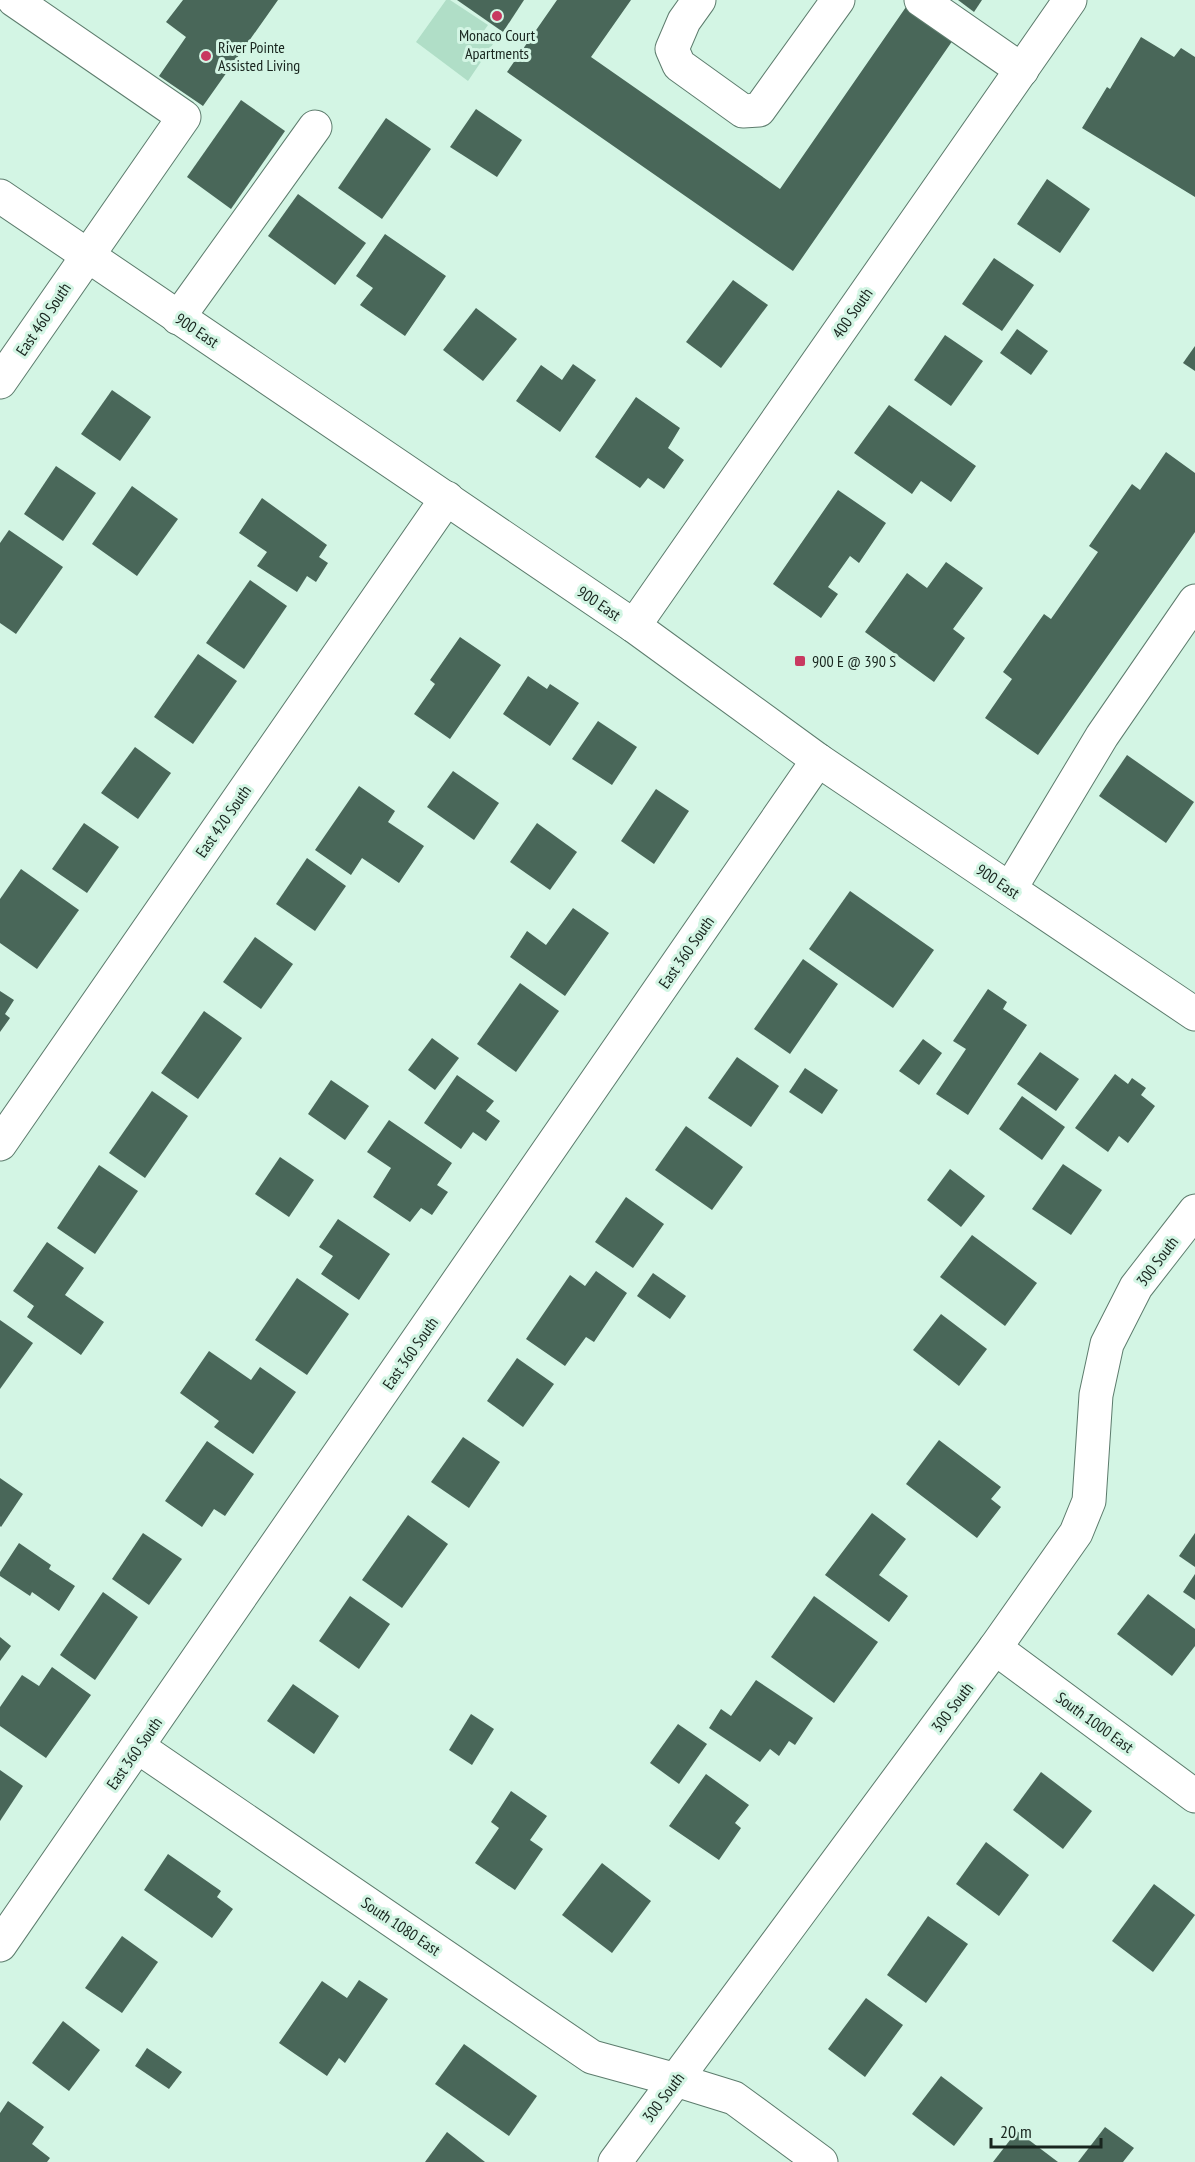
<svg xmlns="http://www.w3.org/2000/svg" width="1195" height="2162" font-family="'PT Sans Narrow',sans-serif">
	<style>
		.green { fill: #b0dec7 }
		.building { fill: #496759 }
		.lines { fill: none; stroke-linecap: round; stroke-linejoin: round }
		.minor-casing { stroke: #5d7c6d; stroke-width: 35 }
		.major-casing { stroke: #5d7c6d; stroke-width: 35 }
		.minor { stroke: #fff; stroke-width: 33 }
		.major { stroke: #fff; stroke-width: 33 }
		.poi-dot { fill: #c83960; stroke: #d3f5e4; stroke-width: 2 }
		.labels { text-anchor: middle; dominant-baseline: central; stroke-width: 6; stroke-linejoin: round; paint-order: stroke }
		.poi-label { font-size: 16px; fill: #18251e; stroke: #d3f5e4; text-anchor: start }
		.street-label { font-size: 16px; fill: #18251e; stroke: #d3f5e4 }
	</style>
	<rect width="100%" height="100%" fill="#d3f5e4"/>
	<path class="green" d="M446,0H450L488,25L483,32L495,41L468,81L416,42Z"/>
	<g class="building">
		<path d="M183,0H278L203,106L159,76L186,37L166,22Z"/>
		<path d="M457,0H524L503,32Z"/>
		<path d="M557,0H631L591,57L780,189L906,7L953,40L793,271L507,72Z"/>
		<path d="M958,0H982L974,12Z"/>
		<path d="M1141,37L1174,57L1181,48L1195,57V197L1082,128L1107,87L1110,89Z"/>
		<path d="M241,100L285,131L231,209L187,177Z"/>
		<path d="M476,109L522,140L497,177L450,147Z"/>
		<path d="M386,118L431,149L382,219L338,188Z"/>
		<path d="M1047,179L1090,209L1060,253L1017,224Z"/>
		<path d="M298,194L366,243L335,285L268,236Z"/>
		<path d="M385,234L446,276L405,336L360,305L373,288L356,276Z"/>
		<path d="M994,258L1034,285L1002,331L962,304Z"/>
		<path d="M733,280L768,305L721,368L686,342Z"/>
		<path d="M476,308L517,339L483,381L443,350Z"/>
		<path d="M1017,329L1048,351L1031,375L1000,353Z"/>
		<path d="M945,335L983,361L951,406L914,380Z"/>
		<path d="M1195,346V371L1183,363Z"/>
		<path d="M573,364L596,380L560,432L516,401L541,365L562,380Z"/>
		<path d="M112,390L151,417L120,461L81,434Z"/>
		<path d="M636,397L680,428L668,448L684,460L664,489L648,478L640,488L595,457Z"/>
		<path d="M889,405L976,466L951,502L921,481L912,494L854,453Z"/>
		<path d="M1166,452L1195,473V532L1038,755L985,718L1012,679L1003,672L1044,614L1051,619L1098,552L1089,546L1132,484L1140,490Z"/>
		<path d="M56,466L96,493L63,541L24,514Z"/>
		<path d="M132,486L178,519L137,576L92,544Z"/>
		<path d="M838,490L886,523L859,563L850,556L828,587L838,594L821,618L773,584Z"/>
		<path d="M262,498L327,545L319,557L328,563L316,582L307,576L297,592L257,566L267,552L239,533Z"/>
		<path d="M9,530L63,567L16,634L0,623V543Z"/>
		<path d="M946,562L983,588L953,629L965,638L934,682L865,632L907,573L927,588Z"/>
		<path d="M250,580L287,606L244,669L206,643Z"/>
		<path d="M460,637L501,665L450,739L414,714L435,684L430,680Z"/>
		<path d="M198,654L237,681L193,744L154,717Z"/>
		<path d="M528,676L547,689L550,684L579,703L550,746L503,714Z"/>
		<path d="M598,721L637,747L612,785L572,759Z"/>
		<path d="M135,747L171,773L138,819L101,793Z"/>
		<path d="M1127,755L1194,802L1166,843L1099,796Z"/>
		<path d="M453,771L499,803L474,840L427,807Z"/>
		<path d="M359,786L395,811L388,822L424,846L399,883L362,858L351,875L315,850Z"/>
		<path d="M656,789L689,811L654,864L621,841Z"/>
		<path d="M84,823L119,847L87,893L52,869Z"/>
		<path d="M537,823L577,852L550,890L510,862Z"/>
		<path d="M307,858L346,886L315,931L276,904Z"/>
		<path d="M21,869L79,910L37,969L0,943V899Z"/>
		<path d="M850,891L934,950L893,1008L809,949Z"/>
		<path d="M573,908L609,933L565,996L510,957L527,931L546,945Z"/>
		<path d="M255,937L293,964L261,1009L223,982Z"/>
		<path d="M803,959L838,984L790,1054L754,1029Z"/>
		<path d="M520,983L559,1011L516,1072L477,1044Z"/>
		<path d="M988,989L1007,1002L1003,1009L1027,1025L968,1115L936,1094L966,1049L953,1041Z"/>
		<path d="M0,991L14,1000L5,1014L10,1018L0,1032Z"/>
		<path d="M204,1011L242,1038L198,1099L161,1073Z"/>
		<path d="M432,1038L459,1058L435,1090L408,1070Z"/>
		<path d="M923,1039L942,1053L919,1085L899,1071Z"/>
		<path d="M1040,1052L1079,1079L1056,1111L1017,1084Z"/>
		<path d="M737,1057L779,1086L751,1127L708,1098Z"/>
		<path d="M805,1068L838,1090L822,1114L789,1092Z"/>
		<path d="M1115,1074L1128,1084L1132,1078L1146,1088L1141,1095L1155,1106L1128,1143L1119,1136L1108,1152L1075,1128Z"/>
		<path d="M457,1075L494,1101L486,1111L500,1121L486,1141L473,1132L461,1149L424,1123Z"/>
		<path d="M331,1080L369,1106L345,1140L308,1114Z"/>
		<path d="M152,1091L188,1116L145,1178L109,1153Z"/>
		<path d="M1022,1096L1065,1127L1042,1160L999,1129Z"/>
		<path d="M389,1120L452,1163L437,1185L448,1192L432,1215L421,1208L410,1222L373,1197L391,1168L367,1152Z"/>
		<path d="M686,1126L743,1167L712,1210L655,1170Z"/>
		<path d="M280,1157L314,1180L289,1217L255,1194Z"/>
		<path d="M1063,1164L1102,1190L1071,1235L1032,1209Z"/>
		<path d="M99,1165L138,1191L95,1254L57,1228Z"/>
		<path d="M950,1169L985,1196L961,1227L927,1200Z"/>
		<path d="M626,1197L664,1224L633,1268L595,1242Z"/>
		<path d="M338,1219L390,1254L359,1300L321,1274L333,1256L319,1247Z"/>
		<path d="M972,1235L1037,1283L1005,1326L940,1277Z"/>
		<path d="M47,1242L84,1268L65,1295L104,1322L81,1355L27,1317L34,1306L13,1291Z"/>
		<path d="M596,1271L627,1293L594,1342L586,1337L565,1366L526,1339L570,1275L585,1286Z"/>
		<path d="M653,1273L686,1296L670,1319L637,1296Z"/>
		<path d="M297,1278L349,1314L307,1375L255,1340Z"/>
		<path d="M941,1314L987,1349L959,1386L913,1350Z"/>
		<path d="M0,1320L33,1343L0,1389Z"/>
		<path d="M209,1351L251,1380L260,1367L296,1392L253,1454L214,1427L219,1421L180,1393Z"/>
		<path d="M517,1358L554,1384L523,1427L487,1401Z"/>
		<path d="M463,1437L500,1462L469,1508L431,1482Z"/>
		<path d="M939,1440L1001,1487L991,1499L1001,1507L977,1538L906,1484Z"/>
		<path d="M207,1441L254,1474L225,1516L214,1509L202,1527L165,1501Z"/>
		<path d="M0,1478L23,1494L1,1527L0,1526Z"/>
		<path d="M872,1513L906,1539L879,1575L908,1596L889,1622L825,1575Z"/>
		<path d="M408,1515L448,1544L402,1608L362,1580Z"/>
		<path d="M143,1533L182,1559L149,1605L112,1579Z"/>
		<path d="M1195,1533V1567L1179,1556Z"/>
		<path d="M19,1543L51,1565L49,1569L75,1586L59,1611L32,1592L30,1596L0,1576V1572Z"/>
		<path d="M1195,1574V1600L1183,1592Z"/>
		<path d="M103,1592L138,1617L95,1680L60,1655Z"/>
		<path d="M1148,1594L1195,1629V1646L1172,1676L1117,1634Z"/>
		<path d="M350,1596L390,1624L359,1669L319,1641Z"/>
		<path d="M814,1596L878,1642L834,1703L771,1657Z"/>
		<path d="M0,1637L11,1646L0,1661Z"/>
		<path d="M52,1667L91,1695L46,1758L0,1726V1707L22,1675L39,1686Z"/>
		<path d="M756,1680L813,1718L795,1745L789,1741L779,1756L770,1749L760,1762L709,1728L721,1709L731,1716Z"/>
		<path d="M293,1684L339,1716L314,1754L267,1721Z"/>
		<path d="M471,1714L494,1729L472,1765L449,1750Z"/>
		<path d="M678,1724L707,1744L679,1784L650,1763Z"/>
		<path d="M0,1770L23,1786L0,1821Z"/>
		<path d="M1041,1772L1092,1811L1063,1849L1013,1810Z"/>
		<path d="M706,1774L749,1805L735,1823L741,1828L719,1860L669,1826Z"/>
		<path d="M511,1791L547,1816L530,1840L543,1849L515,1890L475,1863L499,1828L491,1822Z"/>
		<path d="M986,1842L1029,1875L999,1916L956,1884Z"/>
		<path d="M168,1854L221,1891L217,1897L233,1909L212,1938L144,1890Z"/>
		<path d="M602,1863L651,1901L612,1953L562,1915Z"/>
		<path d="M1154,1884L1195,1915L1153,1972L1112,1941Z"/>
		<path d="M928,1916L968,1944L926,2003L887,1975Z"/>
		<path d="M122,1936L158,1962L122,2013L85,1988Z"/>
		<path d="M359,1980L388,1999L345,2063L339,2058L327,2076L279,2043L322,1981L347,1998Z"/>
		<path d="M866,1998L903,2025L865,2077L828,2049Z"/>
		<path d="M63,2021L100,2050L69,2091L32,2063Z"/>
		<path d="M464,2044L537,2096L509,2136L435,2084Z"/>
		<path d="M147,2048L182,2072L169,2089L135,2066Z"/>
		<path d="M941,2076L983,2108L954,2146L912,2114Z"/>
		<path d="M8,2101L44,2127L32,2144L50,2158L47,2162H0V2113Z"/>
		<path d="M1105,2127L1134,2148L1123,2162H1078Z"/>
		<path d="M1017,2131L1058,2162H993Z"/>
		<path d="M447,2132L485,2162H425Z"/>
	</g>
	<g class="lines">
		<defs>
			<g id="minor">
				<path d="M699,0L684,21L672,49L679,65L743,111L759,110L838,0"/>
				<path d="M921,0L1022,70"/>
				<path d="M178,318L315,127"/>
				<path d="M0,382L184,117L14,0"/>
				<path d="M634,626L1070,0"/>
				<path d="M1010,889L1102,736L1195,601"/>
				<path d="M0,1144L447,498"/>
				<path d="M995,1648L1195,1796"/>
				<path d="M138,1747L592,2057L676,2080L734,2098L821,2162"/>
				<path d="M0,1945L818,760"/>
				<path d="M615,2162L995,1648L1076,1533L1089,1501L1096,1395L1107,1344L1136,1287L1195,1211"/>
			</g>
			<path id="major" d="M0,196L634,626L818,760L1195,1014"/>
		</defs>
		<use href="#minor" class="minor-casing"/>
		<use href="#major" class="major-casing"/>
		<use href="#minor" class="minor"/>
		<use href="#major" class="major"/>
	</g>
	<g class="poi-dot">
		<circle cx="497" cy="16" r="6"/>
		<circle cx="206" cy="56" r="6"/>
		<rect x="794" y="655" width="12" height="12" rx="3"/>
	</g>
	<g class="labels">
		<g class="poi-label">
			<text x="497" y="35" text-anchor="middle">Monaco Court<tspan x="497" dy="18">Apartments</tspan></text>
			<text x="218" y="47">River Pointe<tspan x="218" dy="18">Assisted Living</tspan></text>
			<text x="812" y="661">900 E @ 390 S</text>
		</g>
		<g class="street-label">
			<text transform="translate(852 313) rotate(-55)">400 South</text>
			<text transform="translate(43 319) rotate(-56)">East 460 South</text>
			<text transform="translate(197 330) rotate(34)">900 East</text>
			<text transform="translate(599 603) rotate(34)">900 East</text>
			<text transform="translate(223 821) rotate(-55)">East 420 South</text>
			<text transform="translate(998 881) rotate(34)">900 East</text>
			<text transform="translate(686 952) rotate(-55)">East 360 South</text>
			<text transform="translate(1157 1261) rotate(-53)">300 South</text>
			<text transform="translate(410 1353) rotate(-55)">East 360 South</text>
			<text transform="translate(952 1707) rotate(-53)">300 South</text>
			<text transform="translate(1095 1722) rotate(36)">South 1000 East</text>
			<text transform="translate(134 1753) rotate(-55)">East 360 South</text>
			<text transform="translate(401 1926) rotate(34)">South 1080 East</text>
			<text transform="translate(663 2097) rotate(-53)">300 South</text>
		</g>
	</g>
	<path d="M991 2138v9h110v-9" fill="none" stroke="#18251e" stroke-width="3"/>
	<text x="1000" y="2138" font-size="18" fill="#18251e" stroke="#d3f5e4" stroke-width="4.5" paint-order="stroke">20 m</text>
</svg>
